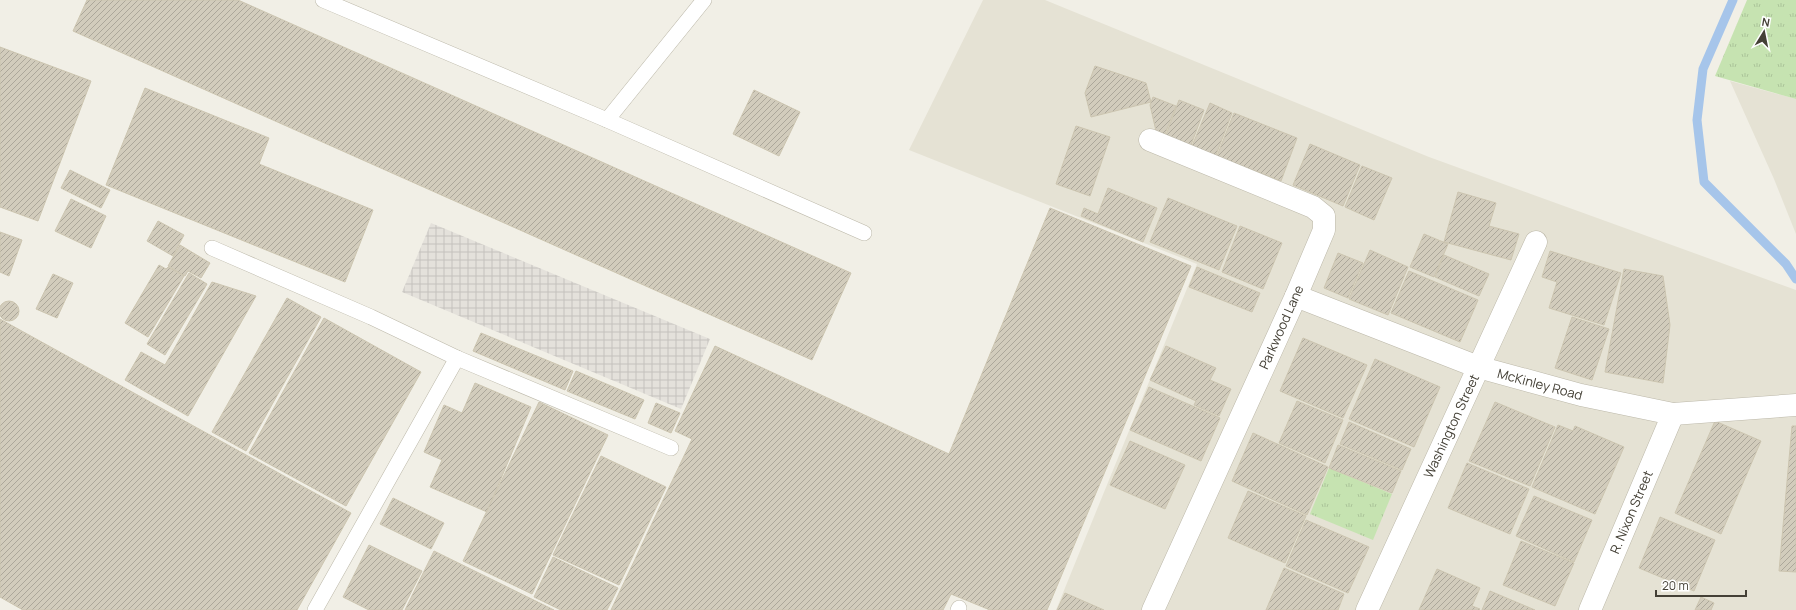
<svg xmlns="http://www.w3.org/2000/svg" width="1796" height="610" font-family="Manrope,sans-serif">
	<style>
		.residential { fill: #e5e2d4 }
		.industrial { fill: url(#industrial-grid) }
		.grass { fill: url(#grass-tufts) }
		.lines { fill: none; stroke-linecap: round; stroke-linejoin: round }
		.stream { stroke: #a6c5ea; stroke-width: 9 }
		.building { fill: url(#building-hatch); stroke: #ccc5b0 }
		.service-casing { stroke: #bcb8a9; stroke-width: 16 }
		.minor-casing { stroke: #bcb8a9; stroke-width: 23 }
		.service { stroke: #fff; stroke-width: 15 }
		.minor { stroke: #fff; stroke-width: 22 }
		.labels { text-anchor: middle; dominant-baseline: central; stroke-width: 4; stroke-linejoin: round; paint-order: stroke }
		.street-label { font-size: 13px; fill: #444036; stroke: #fff }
	</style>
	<defs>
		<pattern id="industrial-grid" width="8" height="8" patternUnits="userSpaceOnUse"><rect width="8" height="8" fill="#e4e1db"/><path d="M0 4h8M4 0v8" fill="none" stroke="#c5c2bd"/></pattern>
		<pattern id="grass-tufts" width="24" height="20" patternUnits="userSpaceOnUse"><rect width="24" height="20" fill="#c6e3b1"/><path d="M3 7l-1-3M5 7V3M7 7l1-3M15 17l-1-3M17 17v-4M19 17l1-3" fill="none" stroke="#abc499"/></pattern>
		<pattern id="building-hatch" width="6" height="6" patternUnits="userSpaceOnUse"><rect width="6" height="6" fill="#d2ccbc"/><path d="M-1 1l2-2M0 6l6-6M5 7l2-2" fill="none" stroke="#aca79a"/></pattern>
	</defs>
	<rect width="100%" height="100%" fill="#f1efe6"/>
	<g class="residential">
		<path d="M983,0H1045L1429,157L1796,290V610H1056L1197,264L909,150Z"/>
		<path d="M1730,81L1796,99V234L1774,179Z"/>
	</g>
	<path class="industrial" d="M431,223L710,339L681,409L402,292Z"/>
	<g class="grass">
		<path d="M1747,0H1796V99L1715,76Z"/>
		<path d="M1329,468L1392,494L1373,540L1310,514Z"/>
	</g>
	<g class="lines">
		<path class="stream" d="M1733,0L1703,69L1697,120L1704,182L1786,264L1796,279"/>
	</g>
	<g class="building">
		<path d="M87,0H238L851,273L812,360L73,31Z"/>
		<path d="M0,47L91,81L38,221L0,207Z"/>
		<path d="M1095,66L1146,83L1151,102L1091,117L1085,93Z"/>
		<path d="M145,88L269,138L259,164L373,210L345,282L106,185Z"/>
		<path d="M754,90L800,112L779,156L733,134Z"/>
		<path d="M1153,97L1176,106L1165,134L1156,131L1150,105Z"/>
		<path d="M1179,100L1204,110L1191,145L1166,135Z"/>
		<path d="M1210,103L1232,113L1216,155L1192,146Z"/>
		<path d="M1234,113L1297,138L1281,181L1217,156Z"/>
		<path d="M1076,126L1110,137L1090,196L1056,184Z"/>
		<path d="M1310,144L1360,165L1343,206L1293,185Z"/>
		<path d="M1362,166L1392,178L1374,220L1345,207Z"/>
		<path d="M70,170L110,190L101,208L61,188Z"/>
		<path d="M1108,188L1157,208L1143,242L1081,216L1084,208L1098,214Z"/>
		<path d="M1458,192L1496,203L1489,226L1519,234L1511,260L1444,242Z"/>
		<path d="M1168,198L1237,226L1219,270L1150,242Z"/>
		<path d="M71,199L106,216L91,248L55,231Z"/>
		<path d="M1050,208L1191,266L1047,610H990L951,594L943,610H611L692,439L675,431L715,346L949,454Z"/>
		<path d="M158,221L184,235L173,256L147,241Z"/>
		<path d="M1240,226L1282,243L1263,289L1222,272Z"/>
		<path d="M0,232L22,240L9,276L0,272Z"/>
		<path d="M1424,234L1448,244L1434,277L1410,267Z"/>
		<path d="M180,245L210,263L201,278L188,271L185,276L168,266Z"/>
		<path d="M1370,250L1408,267L1388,315L1349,299Z"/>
		<path d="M1550,251L1621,273L1604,325L1549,308L1557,282L1542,277Z"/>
		<path d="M1338,253L1363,263L1348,298L1324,288Z"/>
		<path d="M1444,255L1489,274L1479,296L1435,277Z"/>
		<path d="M159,265L166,269L168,267L184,276L148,337L125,323Z"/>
		<path d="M1197,267L1260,293L1252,312L1189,287Z"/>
		<path d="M1624,269L1663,276L1670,325L1663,383L1605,372Z"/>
		<path d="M1409,271L1478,300L1460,342L1391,313Z"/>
		<path d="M189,273L207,284L165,355L147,344Z"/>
		<path d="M53,274L73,283L57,318L36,309Z"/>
		<path d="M212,282L256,296L188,416L125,380L141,352L165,365Z"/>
		<path d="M287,298L321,317L246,451L212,432Z"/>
		<circle cx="9" cy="311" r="10"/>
		<path d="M1572,317L1609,329L1592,380L1555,368Z"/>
		<path d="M324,318L421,372L346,506L249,453Z"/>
		<path d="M0,319L351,513L297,610H23L0,597Z"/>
		<path d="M481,333L573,371L565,390L473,351Z"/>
		<path d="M1303,338L1367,365L1343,418L1280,391Z"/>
		<path d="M1166,346L1216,368L1210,380L1231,389L1219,416L1194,405L1196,401L1150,380Z"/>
		<path d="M1375,359L1440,387L1414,447L1349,419Z"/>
		<path d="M576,371L644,400L635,419L567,391Z"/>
		<path d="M475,383L531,407L487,512L430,487L442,460L424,452L444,405L462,413Z"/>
		<path d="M1149,387L1220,418L1201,461L1130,430Z"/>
		<path d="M1297,401L1343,420L1325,463L1279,443Z"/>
		<path d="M539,402L608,435L532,594L463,561Z"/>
		<path d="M1495,402L1555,427L1530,486L1469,461Z"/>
		<path d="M656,403L680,413L671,433L648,423Z"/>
		<path d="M1715,421L1761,441L1721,534L1675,513Z"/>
		<path d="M1349,422L1411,449L1402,470L1340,444Z"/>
		<path d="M1558,425L1573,431L1575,426L1624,447L1595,514L1532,487Z"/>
		<path d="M1792,426H1796V572L1779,571Z"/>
		<path d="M1253,433L1328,467L1307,515L1232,481Z"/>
		<path d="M1130,441L1185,465L1165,509L1110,485Z"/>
		<path d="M1338,445L1401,471L1392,493L1329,468Z"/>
		<path d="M601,456L666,487L619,585L553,555Z"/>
		<path d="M1467,463L1529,489L1510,534L1448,508Z"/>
		<path d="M1248,491L1306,516L1285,563L1228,538Z"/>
		<path d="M1534,496L1592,520L1574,562L1516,536Z"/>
		<path d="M393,498L444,523L431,549L380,524Z"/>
		<path d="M1660,517L1715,540L1694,591L1639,568Z"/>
		<path d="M1306,520L1369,547L1348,593L1286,566Z"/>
		<path d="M1521,541L1574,563L1555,606L1503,585Z"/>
		<path d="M369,545L422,571L402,610H369L343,597Z"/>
		<path d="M434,551L554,610H405Z"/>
		<path d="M553,557L618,588L607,610H561L534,597Z"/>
		<path d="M1284,568L1344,594L1338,610H1266Z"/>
		<path d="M1437,569L1480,588L1472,606L1480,609L1479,610H1419Z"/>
		<path d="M1490,591L1535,610H1482Z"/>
		<path d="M1065,593L1104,610H1057Z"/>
		<path d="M1701,597L1714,603L1711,610H1695Z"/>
	</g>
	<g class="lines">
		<defs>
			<g id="service">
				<path d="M323,0L607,120L864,233"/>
				<path d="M607,120L704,0"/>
				<path d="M212,248L371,317L457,358L671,448"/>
				<path d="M315,610L457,358"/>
				<path d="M958,610L959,608"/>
			</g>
			<g id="minor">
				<path d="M1150,140L1313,207L1324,216V230L1296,296L1153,610"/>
				<path d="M1296,296L1478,367L1581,395L1673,414L1796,405"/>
				<path d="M1367,610L1536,242"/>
				<path d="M1590,610L1673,414"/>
			</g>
		</defs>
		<use href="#service" class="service-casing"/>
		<use href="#minor" class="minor-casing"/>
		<use href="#service" class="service"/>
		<use href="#minor" class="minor"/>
	</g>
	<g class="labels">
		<g class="street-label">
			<text transform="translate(1281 327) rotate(-66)">Parkwood Lane</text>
			<text transform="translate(1540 384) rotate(15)">McKinley Road</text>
			<text transform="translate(1451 426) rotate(-65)">Washington Street</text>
			<text transform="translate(1631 512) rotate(-67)">R. Nixon Street</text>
		</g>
	</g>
	<g transform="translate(1764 32) rotate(10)" stroke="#ffffff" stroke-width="3" paint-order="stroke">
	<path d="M0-3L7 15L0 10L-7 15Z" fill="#444036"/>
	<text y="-6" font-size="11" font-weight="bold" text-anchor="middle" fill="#444036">N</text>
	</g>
	<path d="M1656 590v6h90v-6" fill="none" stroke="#444036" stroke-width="2"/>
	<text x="1662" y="590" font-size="12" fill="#444036" stroke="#ffffff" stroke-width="3" paint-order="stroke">20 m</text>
</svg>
